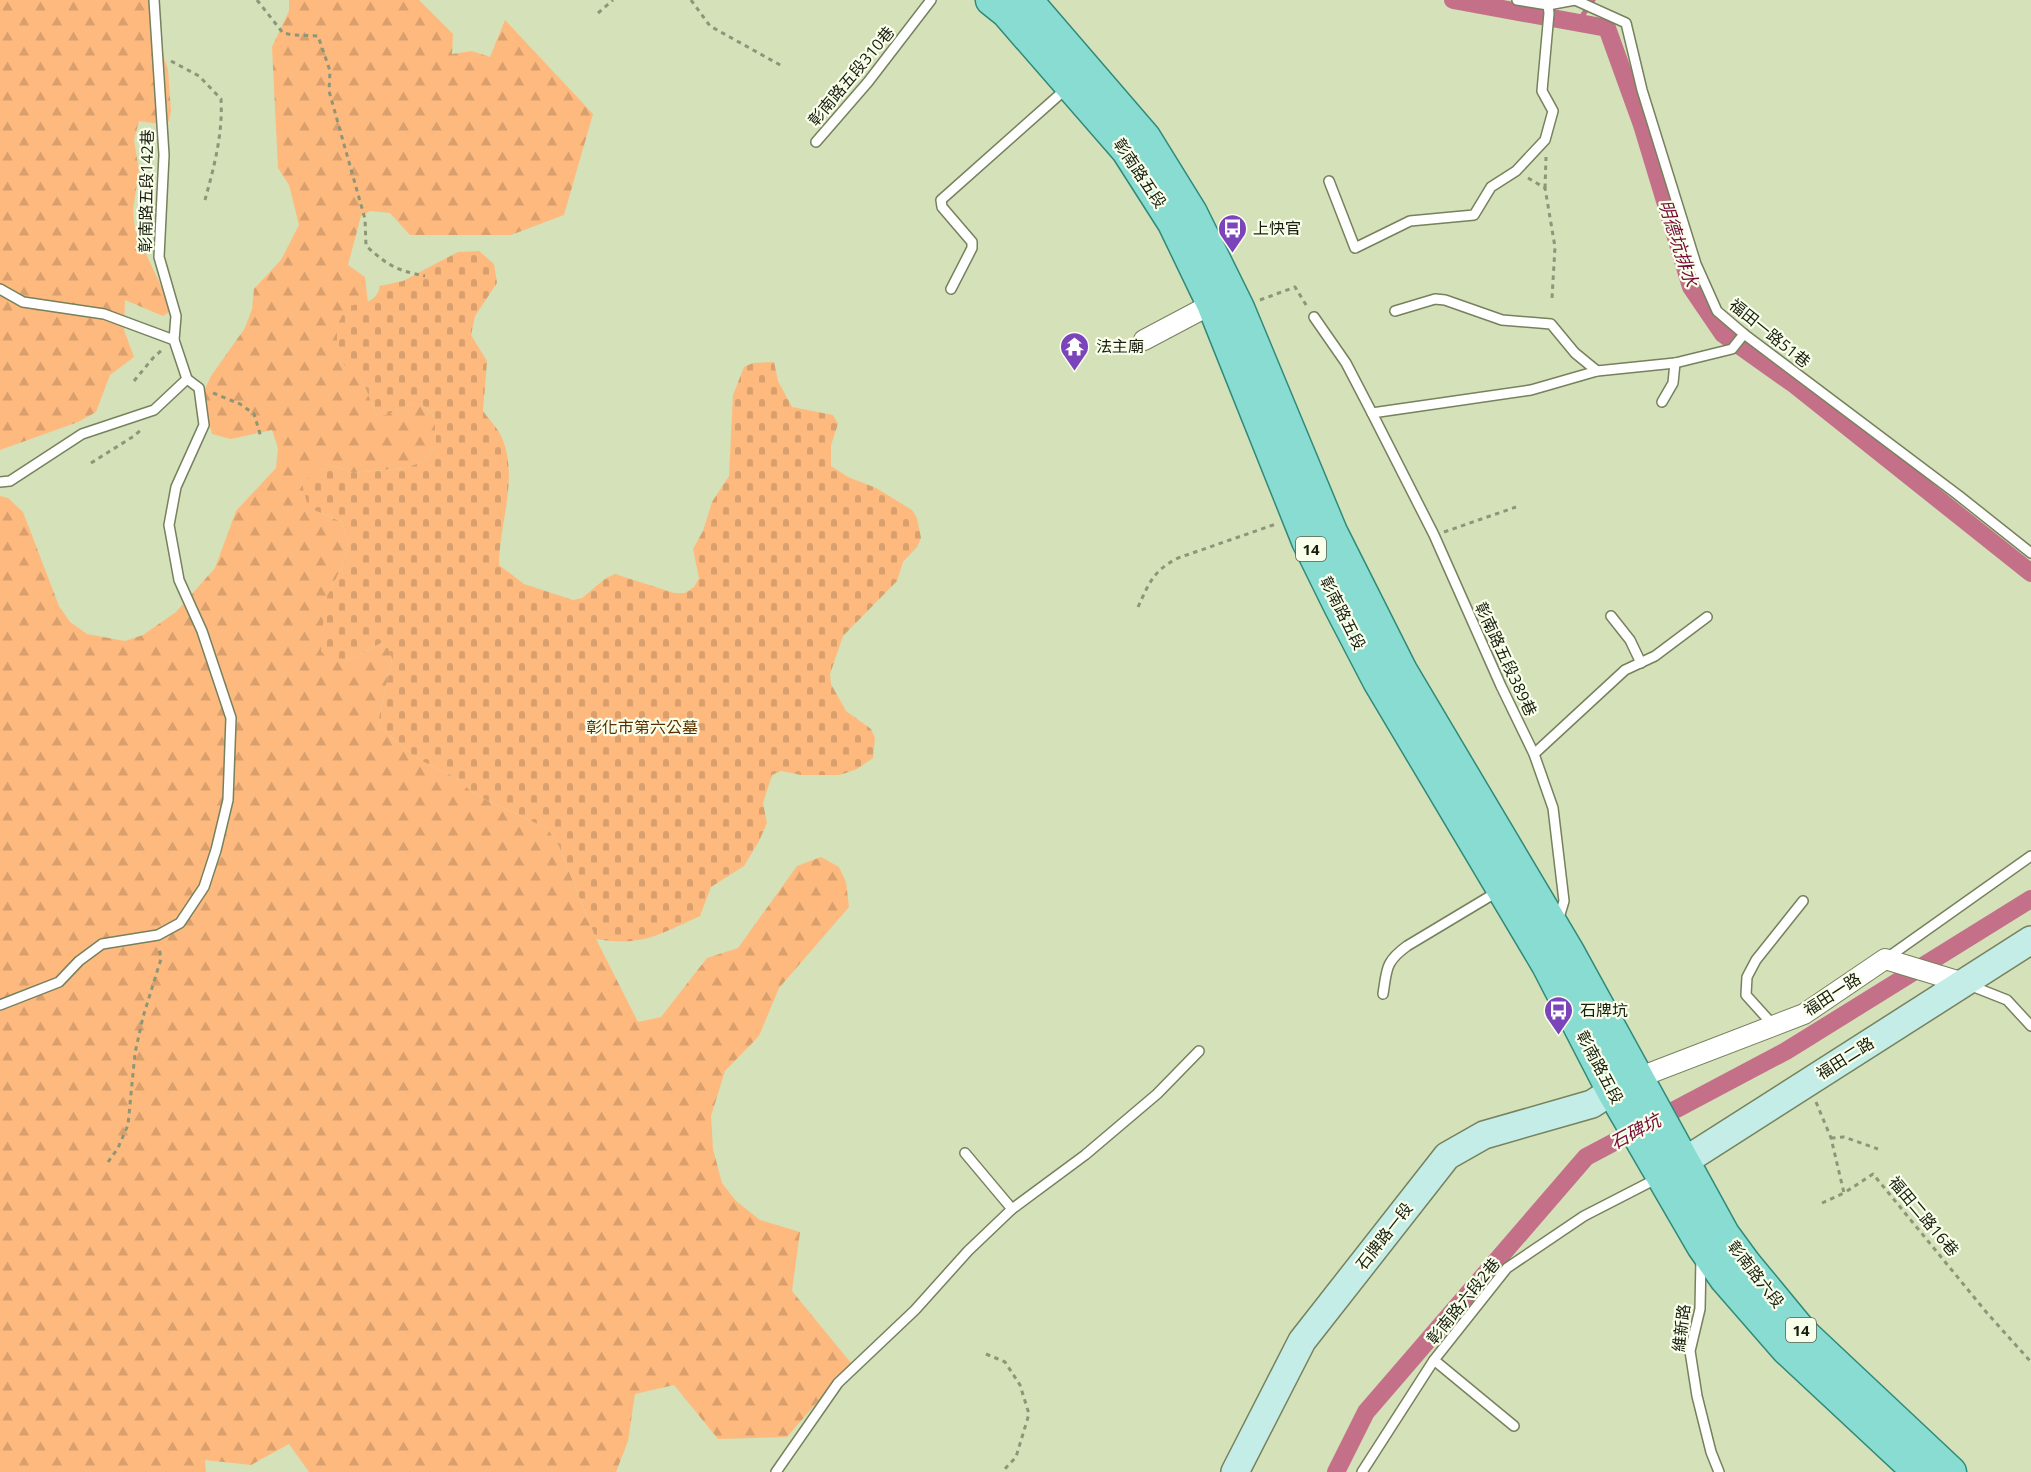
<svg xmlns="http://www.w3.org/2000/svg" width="2031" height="1472" font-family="'Open Sans','Noto Sans TC',sans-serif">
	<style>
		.forest { fill: url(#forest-firs) }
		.cemetery { fill: url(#cemetery-stones) }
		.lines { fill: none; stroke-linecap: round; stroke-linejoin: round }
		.stream { stroke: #c57089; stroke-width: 5 }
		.canal { stroke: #c57089; stroke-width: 18 }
		.lane-casing { stroke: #76815d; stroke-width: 12 }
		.street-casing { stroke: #76815d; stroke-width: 22 }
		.secondary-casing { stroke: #76815d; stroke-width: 30 }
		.primary-casing { stroke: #2f8a79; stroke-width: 33 }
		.path { stroke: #8d9678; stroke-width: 3; stroke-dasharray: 4.5 4.5; stroke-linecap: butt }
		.lane { stroke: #fff; stroke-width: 9 }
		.street { stroke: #fff; stroke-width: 20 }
		.secondary { stroke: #c4ede8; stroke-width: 27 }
		.primary { stroke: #89dcd1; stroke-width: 30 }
		.labels { text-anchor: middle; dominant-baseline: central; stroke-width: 4.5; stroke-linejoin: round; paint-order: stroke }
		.shield { fill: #f8ffeb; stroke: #5c6150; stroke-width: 1.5 }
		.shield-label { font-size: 15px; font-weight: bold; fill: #191d0e }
		.street-label { font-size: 16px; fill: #191d0e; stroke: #f8ffeb }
		.poi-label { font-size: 16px; fill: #191d0e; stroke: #f8ffeb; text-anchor: start }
		.park-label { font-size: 16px; fill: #5a3000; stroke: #f8ffeb }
		.water-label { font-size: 18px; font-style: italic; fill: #760c3a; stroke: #f8ffeb }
	</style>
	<defs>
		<pattern id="forest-firs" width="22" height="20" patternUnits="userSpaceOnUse" patternTransform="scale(1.5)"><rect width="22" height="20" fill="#feba7e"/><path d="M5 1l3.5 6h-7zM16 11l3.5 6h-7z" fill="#d99f6c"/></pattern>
		<pattern id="cemetery-stones" width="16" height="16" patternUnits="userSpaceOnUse" patternTransform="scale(1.5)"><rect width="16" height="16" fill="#feba7e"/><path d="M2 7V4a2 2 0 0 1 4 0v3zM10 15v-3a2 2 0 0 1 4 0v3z" fill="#d99f6c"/></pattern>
	</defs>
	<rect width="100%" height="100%" fill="#d4e1b9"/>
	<g class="forest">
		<path d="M0,0H159L156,33L168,70L171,111L169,121L159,124L139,121L134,140L139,170L133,210L135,230L172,310L163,316L125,300L124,330L134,357L110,375L96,412L78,422L0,450Z"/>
		<path d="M289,0H419L453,34L452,54L472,51L490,57L505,20L593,114L564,215L511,235H410L390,213L370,211L361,216L348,265L365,277L368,303L361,377L377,416C394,415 405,402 421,403L435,417L436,446L423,462L404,468L353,473L324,463L314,510L342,522L348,541L345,561L325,600L347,661L381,643L389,649L392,659L379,718L380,728L418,759L453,776L476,795L548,829L559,846L596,939L638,1022L661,1017L707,958L738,948L797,866L821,857L839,867L846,882L849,907L779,988L759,1036L725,1071L711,1116L713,1149L722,1183L736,1201L760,1220L800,1232L792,1291L851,1363L787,1437L718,1439L674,1385L635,1394L628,1441L616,1472H309L289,1444L251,1465L205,1460L206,1472H0V496L8,498L23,512L59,606L70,622L87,634L125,641L143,635L176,612L215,568L236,511L276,468L278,448L272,430L231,439L212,434L202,395L211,376L245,328L252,309L254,289L281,260L299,225L289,185L278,168L272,47L289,11Z"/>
	</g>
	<path class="cemetery" d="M479,251L494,264L497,283L475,316L471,335L487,361L483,411C489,420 498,428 502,438C519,478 499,524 499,565L524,584L573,600L582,598L606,578L615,574L674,593H685L694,587L699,578L693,549L703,531L712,502L729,476L733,395L744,367L753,363L774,362L778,381L792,407L833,415L838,424L831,445V466L848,477L876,488L912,510L917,518L921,538L917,547L903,562L897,581L843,636L830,674L831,684L846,711L871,729L875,738L873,758L857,769L840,775H801L781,771L772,775L763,803L767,823L759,841L744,866L711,887L700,916C660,934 642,947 596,939L559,846L548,829L476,795L453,776L418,759L380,728L379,718L392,659L389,649L381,643L347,661L327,658L321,651L325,600L345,561L348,541L342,522L314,510L307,503L302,484L324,463L353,473L404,468L423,462L436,446L435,417L421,403C405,402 394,416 377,416L361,377L348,371L337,353V326L347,306C361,304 377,303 380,286L403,281L458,252Z"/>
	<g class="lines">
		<path class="stream" d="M1578,22L1593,0"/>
		<g class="canal">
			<path d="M1453,0L1607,28L1642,125L1691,287L1723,334L1795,385L2031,573"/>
			<path d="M1336,1472L1366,1412L1586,1157L1786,1051L2031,899"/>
		</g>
		<defs>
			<g id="lane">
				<path d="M154,0L164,155L159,257L176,316L174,340L187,379"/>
				<path d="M1517,0L1548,5L1575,0"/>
				<path d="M1575,0L1626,23L1642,90L1696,264L1717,311L1744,334L1958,495L2031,553"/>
				<path d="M816,142L868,82L931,0"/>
				<path d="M1329,181L1355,248L1410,221L1474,215L1491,187L1516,171L1545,140L1553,111L1542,91L1549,13L1548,5L1553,0"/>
				<path d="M0,289L23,302L104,314L174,340"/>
				<path d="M951,289L972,248V242L942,207L941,200L1067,88"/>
				<path d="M1395,311L1435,299L1445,300L1502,320L1551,324L1575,353L1597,371"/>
				<path d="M1314,317L1346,363L1372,413"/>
				<path d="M1662,402L1673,383L1675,363"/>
				<path d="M0,482L10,481L82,434L154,410L187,379"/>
				<path d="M1611,616L1630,640L1641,663"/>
				<path d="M1534,754L1625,670L1655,656L1707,617"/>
				<path d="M1558,921L1564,901L1553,808L1534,754L1501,686L1434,535L1372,413L1531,390L1597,371L1675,363L1732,349L1744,334"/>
				<path d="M1887,958L2031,856"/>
				<path d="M1969,985L2007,1000L2031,1026"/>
				<path d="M1383,994C1387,969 1385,962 1407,946L1497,892"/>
				<path d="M0,1005L59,982L79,961L102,944L158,935L180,923L204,887L216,850L228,800L231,718L202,631L179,580L169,525L176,487L204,425L199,388L187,379"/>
				<path d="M1774,1026L1746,995L1747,977L1756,960L1803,901"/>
				<path d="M965,1153L1012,1209"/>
				<path d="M1701,1259L1700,1309L1690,1351L1697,1396L1711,1452L1719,1472"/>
				<path d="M1434,1360L1514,1426"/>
				<path d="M776,1472L838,1383L915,1310L968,1251L1012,1209L1085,1155L1157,1094L1199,1051"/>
				<path d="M1362,1472L1434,1360L1507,1268L1584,1216L1658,1178"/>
			</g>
			<g id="street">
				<path d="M1144,340L1212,304L1222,306"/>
				<path d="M1627,1082L1804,1014L1885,959L1964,983"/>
			</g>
			<g id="secondary">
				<path d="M1666,1173L2031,940"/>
				<path d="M1235,1472L1302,1341L1447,1156L1484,1135L1592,1104L1612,1091"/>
			</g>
			<g id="primary">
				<path d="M991,0L1006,12L1127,151L1173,223L1212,304L1307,541L1339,606L1378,681L1547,965L1612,1091L1702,1246L1725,1279L1786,1349L1918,1472"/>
				<path d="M1027,0L1145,137L1192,213L1239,308L1332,532L1402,671L1569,952L1724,1234L1746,1264L1803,1333L1951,1472"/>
			</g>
		</defs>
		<use href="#lane" class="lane-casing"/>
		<use href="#street" class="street-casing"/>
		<use href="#secondary" class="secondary-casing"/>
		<use href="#primary" class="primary-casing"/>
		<g class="path">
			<path d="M257,0L283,33L293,35L318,36L330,71L329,91L365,219L366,246C389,266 395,270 425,276"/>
			<path d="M691,0L710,26L782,66"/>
			<path d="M598,13L613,0"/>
			<path d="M171,61L199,76L221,99C223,134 214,167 205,200"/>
			<path d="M1528,178L1545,188L1555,247L1552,298"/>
			<path d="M1545,188L1546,157"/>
			<path d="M1260,300L1295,287L1308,308"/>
			<path d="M134,381L153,358L163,349"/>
			<path d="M213,393L240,404L254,414L261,437"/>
			<path d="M91,463L134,436L142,429"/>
			<path d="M1444,532L1516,507"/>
			<path d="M1138,607C1149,583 1154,570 1178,558L1276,524"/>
			<path d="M1816,1102L1831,1138L1844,1193L1873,1174L1987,1313L2031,1362"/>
			<path d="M1831,1138L1844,1137L1878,1149"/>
			<path d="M108,1162L118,1148L128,1125L135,1053L143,1017L161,959L159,947"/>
			<path d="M1822,1203L1844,1193"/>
			<path d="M986,1354L1005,1362L1020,1385L1029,1414L1016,1457L1002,1472"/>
		</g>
		<use href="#lane" class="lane"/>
		<use href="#street" class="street"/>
		<use href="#secondary" class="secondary"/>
		<use href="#primary" class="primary"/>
	</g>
	<defs>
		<symbol id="bus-pin" viewBox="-11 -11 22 30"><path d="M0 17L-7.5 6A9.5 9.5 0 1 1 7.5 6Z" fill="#7c44bb" stroke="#f8ffeb"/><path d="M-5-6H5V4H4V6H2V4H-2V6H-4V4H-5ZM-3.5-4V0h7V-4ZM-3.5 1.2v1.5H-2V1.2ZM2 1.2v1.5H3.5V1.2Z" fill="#fff"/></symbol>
		<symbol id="temple-pin" viewBox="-11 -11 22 30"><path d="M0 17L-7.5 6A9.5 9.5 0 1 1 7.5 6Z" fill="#7c44bb" stroke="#f8ffeb"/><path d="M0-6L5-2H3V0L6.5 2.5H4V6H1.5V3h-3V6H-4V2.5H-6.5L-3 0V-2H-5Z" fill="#fff"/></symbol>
	</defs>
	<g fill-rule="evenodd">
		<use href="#bus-pin" x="1216" y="212" width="33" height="45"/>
		<use href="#temple-pin" x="1058" y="330" width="33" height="45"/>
		<use href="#bus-pin" x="1542" y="994" width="33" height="45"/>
	</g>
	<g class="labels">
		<g class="shield">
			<rect x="1296" y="537" width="30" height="24" rx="4.5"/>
			<rect x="1786" y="1318" width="30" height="24" rx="4.5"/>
		</g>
		<g class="shield-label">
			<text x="1311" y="549">14</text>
			<text x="1801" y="1330">14</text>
		</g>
		<g class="street-label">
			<text transform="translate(851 76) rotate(-50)">彰南路五段310巷</text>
			<text transform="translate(1140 173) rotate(56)">彰南路五段</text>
			<text transform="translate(146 191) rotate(-89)">彰南路五段142巷</text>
			<text transform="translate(1770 333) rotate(39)">福田一路51巷</text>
			<text transform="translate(1343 613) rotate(63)">彰南路五段</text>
			<text transform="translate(1506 659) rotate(65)">彰南路五段389巷</text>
			<text transform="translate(1832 994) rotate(-33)">福田一路</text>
			<text transform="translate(1845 1058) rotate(-32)">福田二路</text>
			<text transform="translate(1600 1067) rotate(62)">彰南路五段</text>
			<text transform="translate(1924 1216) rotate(50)">福田二路16巷</text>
			<text transform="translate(1384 1236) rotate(-52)">石牌路一段</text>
			<text transform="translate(1756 1274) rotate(52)">彰南路六段</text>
			<text transform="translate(1463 1301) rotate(-51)">彰南路六段2巷</text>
			<text transform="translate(1681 1328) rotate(-83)">維新路</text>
		</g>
		<g class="poi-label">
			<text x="1253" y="228">上快官</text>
			<text x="1096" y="346">法主廟</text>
			<text x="1580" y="1010">石牌坑</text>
		</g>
		<g class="park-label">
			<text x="642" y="727">彰化市第六公墓</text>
		</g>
		<g class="water-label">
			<text transform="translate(1679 243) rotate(72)">明德坑排水</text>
			<text transform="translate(1635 1131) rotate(-28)">石碑坑</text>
		</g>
	</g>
</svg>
